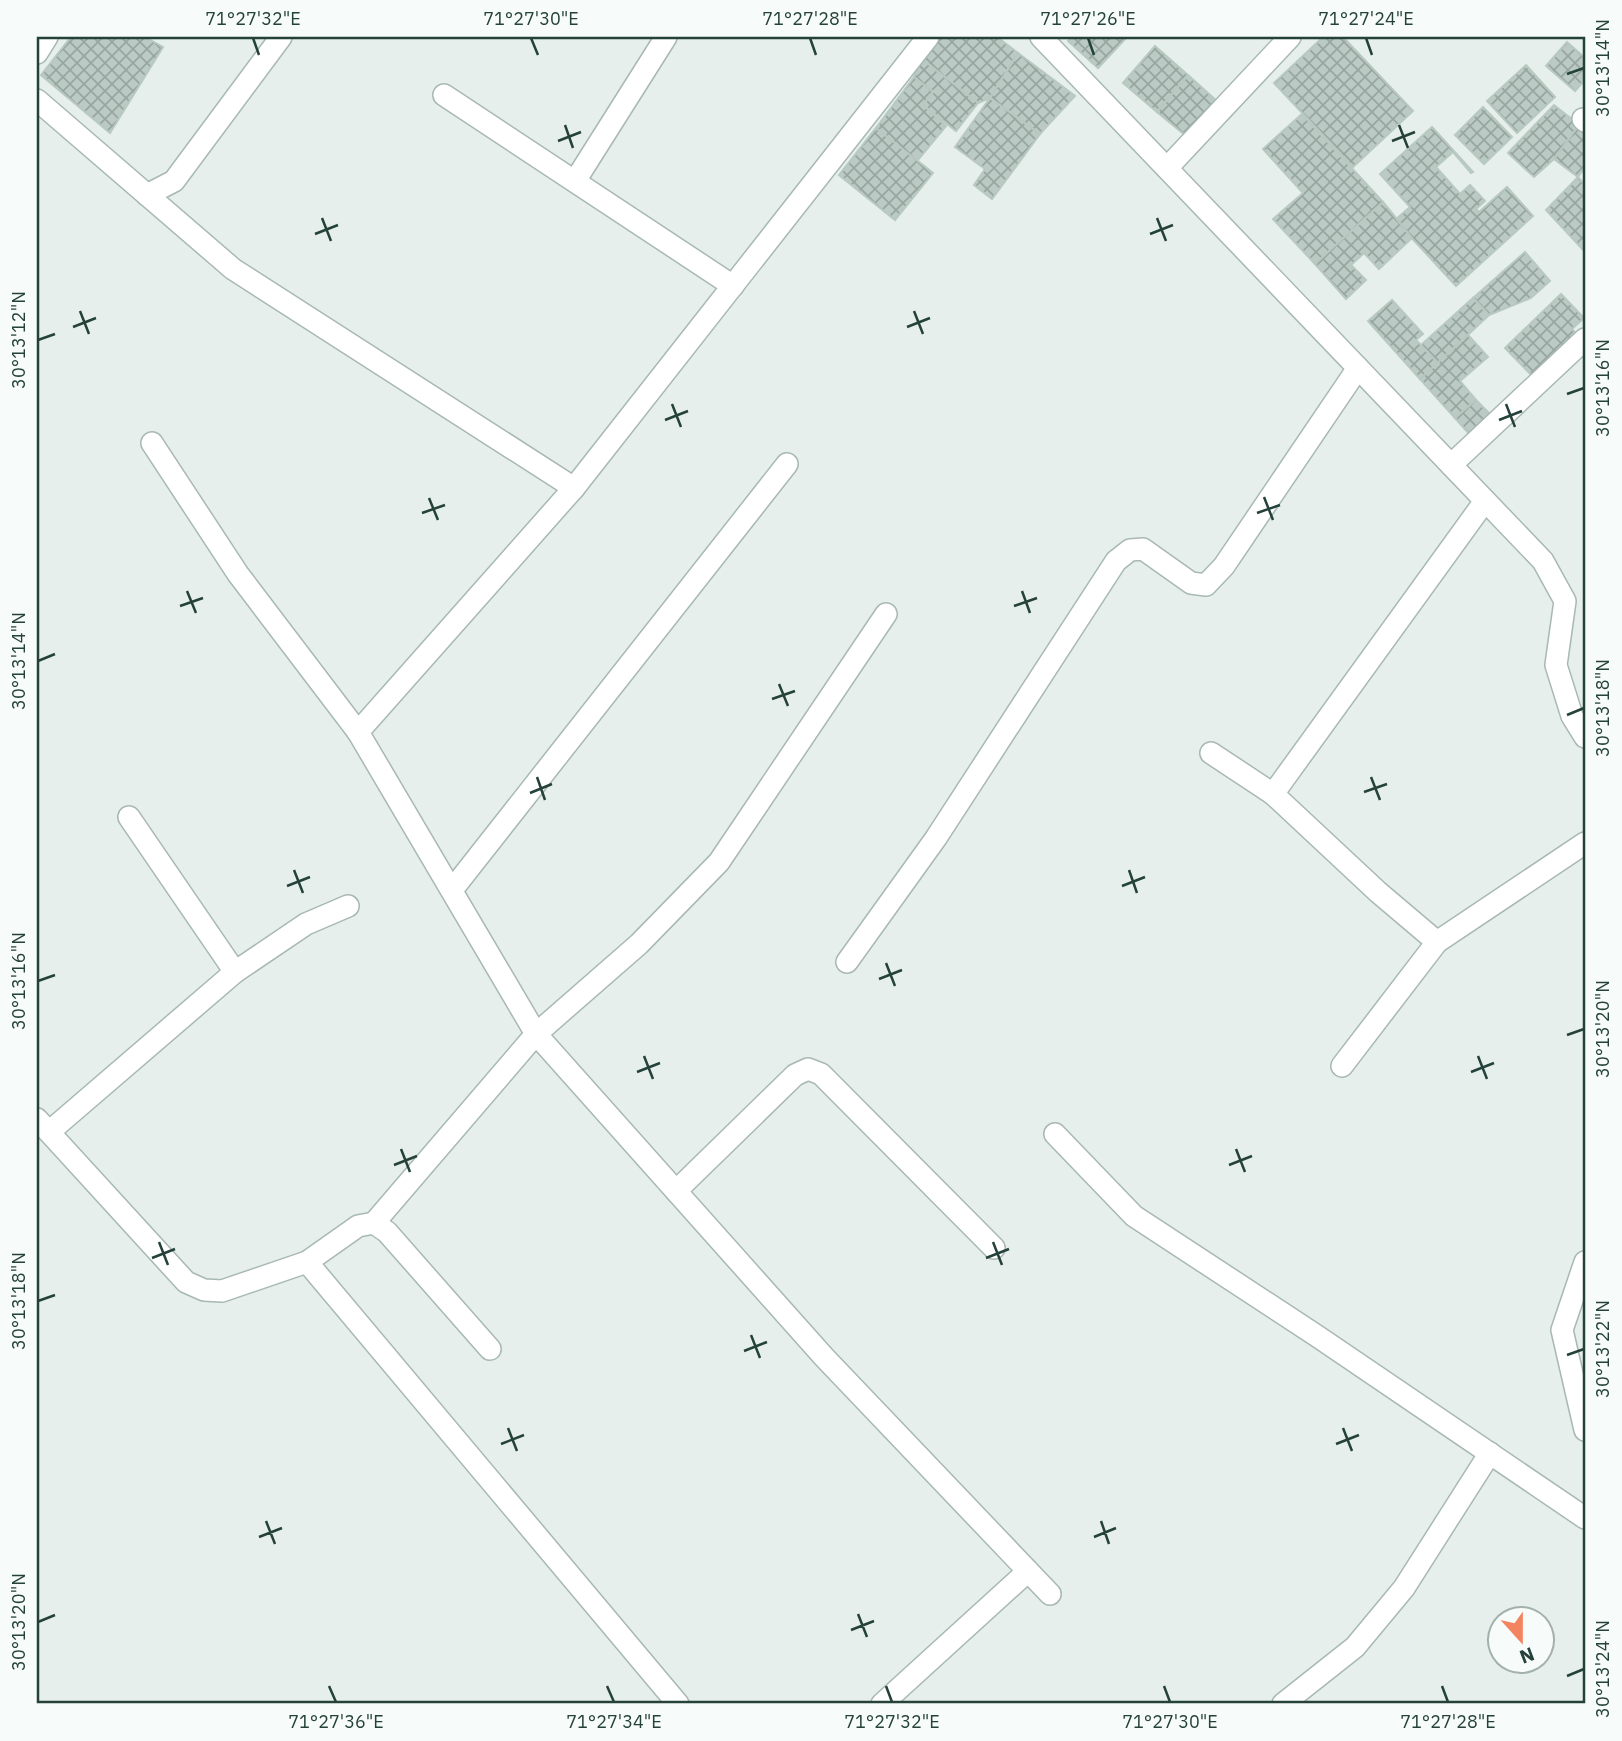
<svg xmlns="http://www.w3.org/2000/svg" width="1622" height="1741" font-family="'IBM Plex Sans',sans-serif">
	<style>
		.building { fill: url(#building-cross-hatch); stroke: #b8c9c2; stroke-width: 2 }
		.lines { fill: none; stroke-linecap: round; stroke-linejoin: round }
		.minor-casing { stroke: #a8b8b2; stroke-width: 24 }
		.minor { stroke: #fff; stroke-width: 21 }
		.ticks { fill: none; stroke: #24423a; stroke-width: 2.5 }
		.neatline { fill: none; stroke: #24423a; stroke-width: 2.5 }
		.ticks-label { font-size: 18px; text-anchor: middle; fill: #24423a }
	</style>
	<defs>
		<pattern id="building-cross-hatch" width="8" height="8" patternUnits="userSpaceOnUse" patternTransform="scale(1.75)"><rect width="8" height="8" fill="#bbcac4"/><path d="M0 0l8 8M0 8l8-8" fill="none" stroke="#98a6a0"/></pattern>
	</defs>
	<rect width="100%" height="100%" fill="#e6efeb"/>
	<g class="building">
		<path d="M71,37H145L163,47L110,133L41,75Z"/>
		<path d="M939,37H997L1018,53L990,98L978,103L922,59Z"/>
		<path d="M1072,37H1127L1098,68L1068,41Z"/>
		<path d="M1323,37H1343L1413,111L1353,167L1274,83Z"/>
		<path d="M1567,42L1585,58V85L1582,83L1575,91L1546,66Z"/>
		<path d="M1155,46L1188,75L1157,112L1123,83Z"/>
		<path d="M1018,53L1075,96L1040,134L990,98Z"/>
		<path d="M922,59L978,103L956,131L923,105L933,92L914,77Z"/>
		<path d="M1526,65L1555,97L1517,133L1487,101Z"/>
		<path d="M1188,75L1218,102L1186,136L1157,112Z"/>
		<path d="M914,77L933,92L923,105L946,126L917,161L876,128Z"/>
		<path d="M990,98L1040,134L992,199L974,185L985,169L955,147Z"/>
		<path d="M1554,105L1579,125L1554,159L1534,177L1508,153Z"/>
		<path d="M1483,107L1512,137L1484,164L1455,135Z"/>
		<path d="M1302,114L1383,202L1315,264L1273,219L1303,193L1263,149Z"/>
		<path d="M1579,125L1585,130V167L1578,177L1554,159Z"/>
		<path d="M1432,127L1473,172L1471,173L1453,152L1436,167L1460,194L1470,185L1485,201L1476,209L1479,212L1507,187L1533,216L1456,286L1395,220L1410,207L1380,174Z"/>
		<path d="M876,128L933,173L895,220L839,175Z"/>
		<path d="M1578,177L1585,185V252L1546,210Z"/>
		<path d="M1383,202L1412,238L1379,269L1364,253L1351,265L1366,280L1346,299L1315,264Z"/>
		<path d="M1525,252L1550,281L1531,298L1489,315L1473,298Z"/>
		<path d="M1561,294L1584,318L1572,329L1583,341L1539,383L1505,348Z"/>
		<path d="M1473,298L1489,315L1438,363L1421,345Z"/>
		<path d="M1392,300L1423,334L1416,340L1438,363L1420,379L1368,321Z"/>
		<path d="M1468,335L1488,357L1460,381L1476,400L1455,418L1420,379Z"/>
		<path d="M1476,400L1494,418L1472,437L1455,418Z"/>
	</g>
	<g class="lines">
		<defs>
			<g id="minor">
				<path d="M1041,37L1543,561L1565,601L1556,665L1572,716L1585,737"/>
				<path d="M37,53L47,37"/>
				<path d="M444,95L733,286"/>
				<path d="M37,100L233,269L574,488"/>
				<path d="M1583,119L1585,121"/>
				<path d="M1167,168L1290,37"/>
				<path d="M575,181L666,37"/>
				<path d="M147,195L174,181L281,37"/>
				<path d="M152,443L238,574L358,732L536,1034L824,1357L1050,1594"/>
				<path d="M1451,465L1585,339"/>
				<path d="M358,732L574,488L928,37"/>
				<path d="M1211,753L1273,794L1378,892L1437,942"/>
				<path d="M1273,794L1485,501"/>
				<path d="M129,817L235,972"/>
				<path d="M452,890L787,464"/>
				<path d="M847,962L936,838L1116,561L1130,550L1143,549L1191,583L1206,585L1224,566L1358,368"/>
				<path d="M1342,1066L1437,942L1585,843"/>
				<path d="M37,1119L186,1282L204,1290L222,1291L307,1262L358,1226L374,1223L387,1232L490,1349"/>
				<path d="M49,1132L235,972L306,924L348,906"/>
				<path d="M1055,1134L1134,1216L1317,1336L1585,1518"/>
				<path d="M676,1191L795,1075L808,1069L821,1074L994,1248"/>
				<path d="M374,1223L536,1034L639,944L719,862L886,614"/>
				<path d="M307,1262L678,1704"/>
				<path d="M1585,1262L1562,1330L1585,1430"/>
				<path d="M882,1704L1028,1571"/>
				<path d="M1283,1704L1355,1647L1404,1588L1490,1453"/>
			</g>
		</defs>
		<use href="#minor" class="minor-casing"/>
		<use href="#minor" class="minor"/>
	</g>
	<path class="ticks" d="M253,38L259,55M531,38L538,55M810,38L816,55M1088,38L1094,55M1366,38L1372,55M1567,74L1584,68M565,125L573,148M1399,125L1408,148M558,141L581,132M1392,141L1415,132M322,218L331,241M1157,218L1166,241M315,234L338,225M1150,234L1173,225M80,311L89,334M914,311L923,334M73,327L96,318M907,327L930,318M38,340L55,334M1567,394L1584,388M672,404L681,427M1506,404L1515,427M665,420L688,411M1499,420L1522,411M1264,497L1273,520M429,498L438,520M422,513L445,505M1257,513L1280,505M187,591L196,613M1022,591L1030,613M180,606L203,598M1014,606L1037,598M38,661L55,654M779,684L788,706M772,699L795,691M1567,715L1584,708M537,777L545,800M1371,777L1380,800M1364,792L1387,784M530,793L552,784M294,870L303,893M1129,870L1137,893M287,886L310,877M1122,886L1145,877M886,963L895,986M879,979L902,970M38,981L55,975M1567,1035L1584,1029M644,1056L653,1079M1478,1056L1487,1079M637,1072L660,1063M1471,1072L1494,1063M401,1149L410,1172M1236,1149L1245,1172M394,1165L417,1156M1229,1165L1252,1156M159,1242L168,1265M993,1242L1002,1265M152,1258L175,1249M986,1258L1009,1249M38,1301L55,1295M751,1335L760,1358M744,1351L767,1342M1567,1355L1584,1349M508,1428L517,1451M1343,1428L1352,1451M501,1444L524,1435M1336,1444L1359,1435M266,1521L275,1544M1101,1521L1109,1544M259,1537L282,1528M1094,1537L1116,1528M858,1614L867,1637M38,1622L55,1615M851,1630L874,1621M1567,1676L1584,1669M329,1686L336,1702M607,1686L614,1702M886,1686L892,1702M1164,1686L1170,1702M1442,1686L1448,1702"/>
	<rect width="1622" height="1741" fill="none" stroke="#f7fbf9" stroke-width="77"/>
	<g transform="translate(1521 1640) rotate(159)"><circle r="33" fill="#f7fbf9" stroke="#a3b1ad" stroke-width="2"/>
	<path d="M0-5L12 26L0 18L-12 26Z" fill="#f4845f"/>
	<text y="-10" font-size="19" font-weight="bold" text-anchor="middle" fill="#24423a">N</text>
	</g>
	<rect x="38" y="38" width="1546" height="1664" class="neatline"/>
	<g class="ticks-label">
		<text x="253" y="25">71°27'32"E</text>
		<text x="531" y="25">71°27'30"E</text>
		<text x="810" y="25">71°27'28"E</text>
		<text x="1088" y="25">71°27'26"E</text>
		<text x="1366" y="25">71°27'24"E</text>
		<text transform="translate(1603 68) rotate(-90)" y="6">30°13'14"N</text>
		<text transform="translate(19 340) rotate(-90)" y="6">30°13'12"N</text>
		<text transform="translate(1603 388) rotate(-90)" y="6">30°13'16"N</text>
		<text transform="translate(19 661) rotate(-90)" y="6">30°13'14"N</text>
		<text transform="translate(1603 708) rotate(-90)" y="6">30°13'18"N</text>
		<text transform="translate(19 981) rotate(-90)" y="6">30°13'16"N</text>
		<text transform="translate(1603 1029) rotate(-90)" y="6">30°13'20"N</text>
		<text transform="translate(19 1301) rotate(-90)" y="6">30°13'18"N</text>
		<text transform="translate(1603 1349) rotate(-90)" y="6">30°13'22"N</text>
		<text transform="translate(19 1622) rotate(-90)" y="6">30°13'20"N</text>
		<text transform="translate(1603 1669) rotate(-90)" y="6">30°13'24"N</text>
		<text x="336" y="1728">71°27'36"E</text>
		<text x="614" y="1728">71°27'34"E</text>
		<text x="892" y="1728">71°27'32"E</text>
		<text x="1170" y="1728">71°27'30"E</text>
		<text x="1448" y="1728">71°27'28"E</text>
	</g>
</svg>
